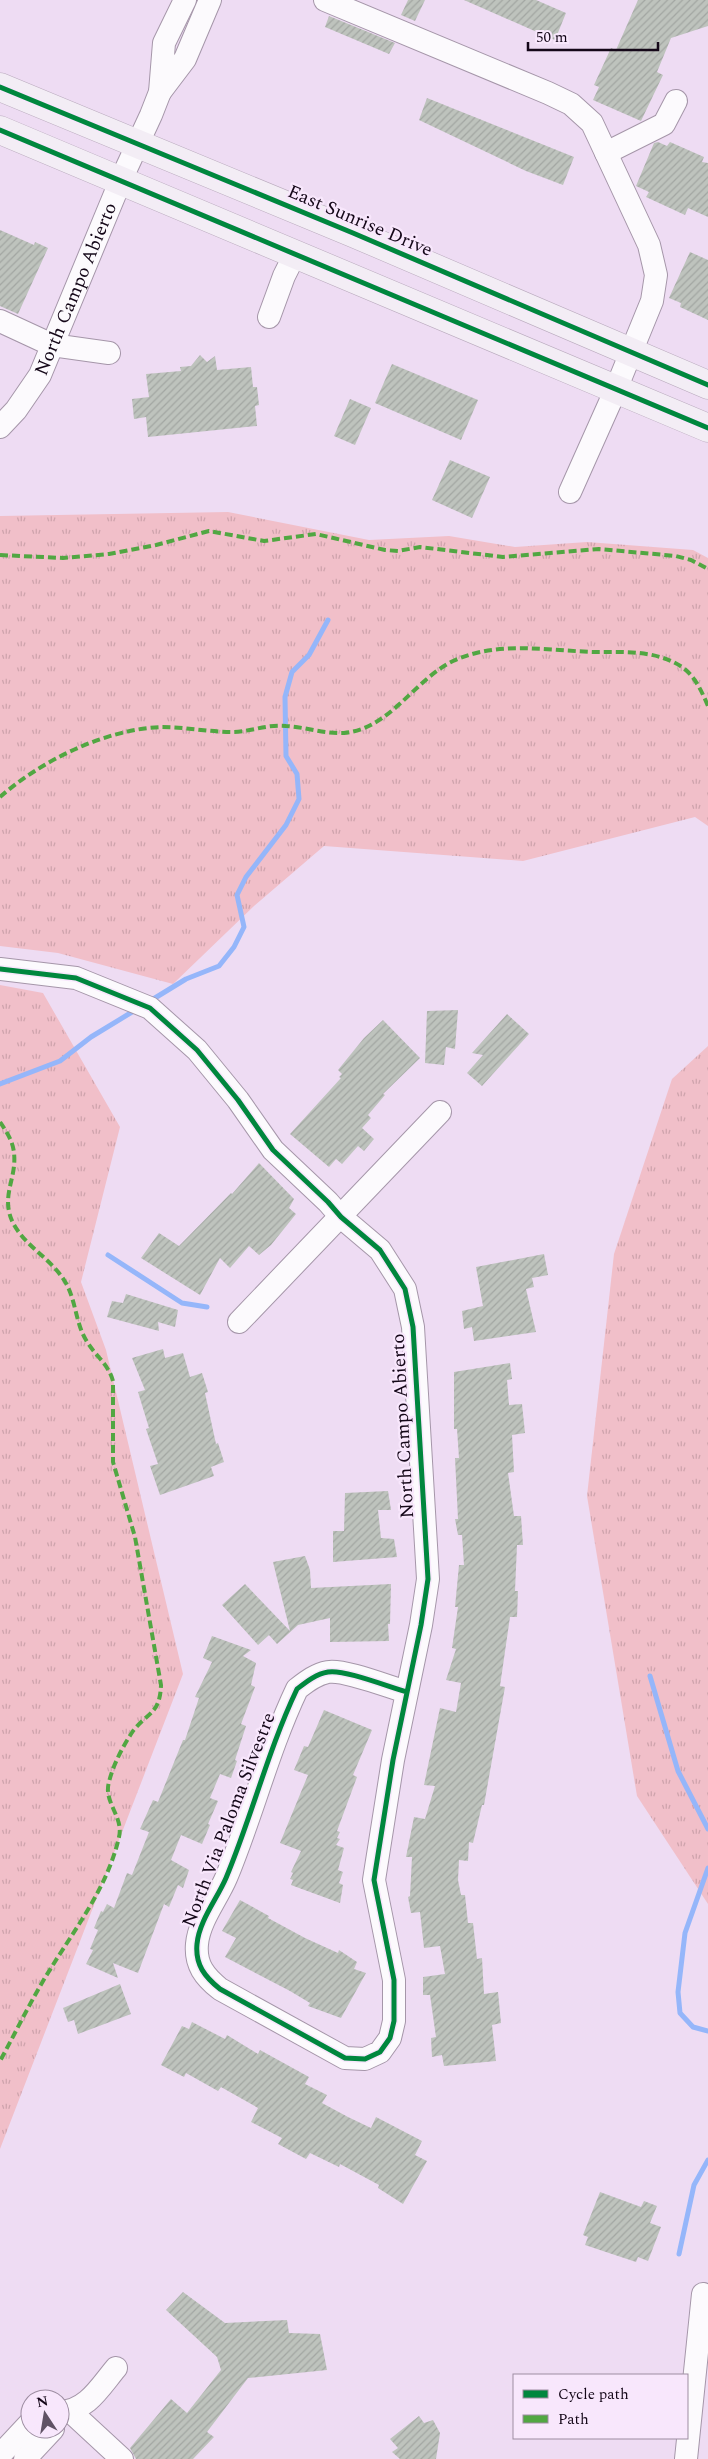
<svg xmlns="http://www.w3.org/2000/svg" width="708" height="2459" font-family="Spectral,serif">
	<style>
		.grass { fill: url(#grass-tufts) }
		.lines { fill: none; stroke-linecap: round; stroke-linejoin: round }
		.stream { stroke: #95b6fa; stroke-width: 5 }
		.building { fill: url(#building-hatch) }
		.minor-casing { stroke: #a596a9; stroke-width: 24 }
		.major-casing { stroke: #b9aabd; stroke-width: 29 }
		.minor { stroke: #fcfafd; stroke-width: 22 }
		.major { stroke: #f3edf5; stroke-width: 28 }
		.quiet { stroke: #51a742; stroke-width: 4; stroke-dasharray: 8 4; stroke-linecap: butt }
		.cycleway-casing { stroke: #f8e7fc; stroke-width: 8 }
		.cycleway { stroke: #00873e; stroke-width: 5 }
		.labels { text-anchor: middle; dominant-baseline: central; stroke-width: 4.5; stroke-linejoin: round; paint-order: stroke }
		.street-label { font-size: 19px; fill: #140718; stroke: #f8e7fc }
	</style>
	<defs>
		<pattern id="grass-tufts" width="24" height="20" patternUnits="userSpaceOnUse" patternTransform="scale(1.25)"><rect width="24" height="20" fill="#f1bfc9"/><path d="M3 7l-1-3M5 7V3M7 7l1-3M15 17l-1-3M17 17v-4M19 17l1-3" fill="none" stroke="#cea3ac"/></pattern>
		<pattern id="building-hatch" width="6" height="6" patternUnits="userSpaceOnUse" patternTransform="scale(1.25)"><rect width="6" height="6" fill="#bec3bd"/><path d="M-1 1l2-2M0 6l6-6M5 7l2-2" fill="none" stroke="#a2a6a2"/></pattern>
	</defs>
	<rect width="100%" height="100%" fill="#eedcf3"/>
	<g class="grass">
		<path d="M228,512L369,540L449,536L515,547L587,542L693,550L708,558V826L695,817L523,861L324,846L254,906L173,984L58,953L0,946V516Z"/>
		<path d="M0,985L43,993L120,1127L81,1282L106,1350L183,1674L0,2149Z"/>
		<path d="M708,1046V1904L637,1796L587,1496L614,1254L672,1079Z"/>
	</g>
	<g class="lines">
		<g class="stream">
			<path d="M150,1001L186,979L219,966L234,947L244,927L237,895L246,877L286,825L299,799L297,774L286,756L285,697L292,672L309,655L328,620"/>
			<path d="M0,1084L60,1061L91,1037L137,1009"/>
			<path d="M108,1255L182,1303L207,1307"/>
			<path d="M650,1676L678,1771L708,1829"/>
			<path d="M708,1868L685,1933L678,1992L680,2013L693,2027L708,2031"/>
			<path d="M679,2254L694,2185L708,2160"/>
		</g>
	</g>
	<g class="building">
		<path d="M408,0H425L415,21L401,15Z"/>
		<path d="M464,0H536L566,13L555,40Z"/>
		<path d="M638,0H708V26L671,38L657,72L663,75L641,121L593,100L599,87L594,85L611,48L616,50Z"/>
		<path d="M329,16L395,43L389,54L325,27Z"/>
		<path d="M427,98L574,157L563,185L526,171L419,120Z"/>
		<path d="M658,142L667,146L670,142L704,157L702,162L708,163V217L688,208L685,215L646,197L649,192L636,186L654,143Z"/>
		<path d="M0,230L34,245L35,242L48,248L18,314L0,306Z"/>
		<path d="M690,252L708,260V320L680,307L681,303L669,298Z"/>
		<path d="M200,355L207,362L215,356L217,370L251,367L253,387H257L259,405L255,406L257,426L148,437L146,417L134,419L132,399L149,397L146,374L181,371L180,367L191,366Z"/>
		<path d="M392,364L478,400L461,440L375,403Z"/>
		<path d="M350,399L371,408L355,445L334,436Z"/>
		<path d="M450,460L490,477L472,518L432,500Z"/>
		<path d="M458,1010L455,1049L446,1047L444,1065L425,1063L427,1011Z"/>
		<path d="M507,1014L529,1034L482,1086L467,1073L483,1055L472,1053Z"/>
		<path d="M383,1020L420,1058L383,1094L385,1095L368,1115L371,1118L362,1128L374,1139L364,1151L358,1146L342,1164L336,1159L329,1167L290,1134L341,1078L339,1077L342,1074L338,1070L364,1038Z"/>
		<path d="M259,1163L294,1199L289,1208L296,1214L271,1245L259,1255L249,1246L230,1268L220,1258L200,1295L141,1258L159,1233L179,1246L231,1193L232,1194Z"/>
		<path d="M544,1254L548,1275L532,1278L534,1287L526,1289L536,1332L474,1341L472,1327L464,1329L462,1311L483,1306L476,1267Z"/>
		<path d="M126,1294L178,1310L175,1327L158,1322L159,1331L107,1317L112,1301L123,1303Z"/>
		<path d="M163,1349L165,1358L183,1353L190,1377L202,1373L208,1392L205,1393L216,1444L218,1443L224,1462L211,1467L214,1476L160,1495L150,1466L158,1464L146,1429L149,1428L138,1392L145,1390L132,1358Z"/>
		<path d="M510,1363L512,1379L507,1380L509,1405L522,1404L525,1433L512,1435L514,1472L508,1473L514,1516H521L523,1545H517L515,1591H518L517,1617H510L500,1686L505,1687L484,1805H482L473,1843L469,1842L468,1861L459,1860L458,1880L461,1895H465L468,1923H473L477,1959L482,1958L484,1994L498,1992L501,2023L492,2025L496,2061L444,2066L442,2055L432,2057L431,2038L436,2037L430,1995H423V1977L445,1974L440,1946L424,1948L420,1912L411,1913L408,1897L410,1896L412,1857H406L414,1817L425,1819L435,1786L424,1785L440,1708L456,1712L461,1683L446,1680L456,1649L452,1648L458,1607H455L459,1565H464L462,1535H458L455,1519H458L455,1458H459L457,1429H454V1372Z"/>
		<path d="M388,1491L391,1510H378L381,1538L394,1539L397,1557L333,1562V1531H344L345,1493Z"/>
		<path d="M305,1556L310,1570L311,1588L391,1584L390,1624H388L389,1641L330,1642V1618L298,1625L277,1644L269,1635L258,1645L222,1605L245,1584L290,1631L273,1562Z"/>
		<path d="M212,1636L251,1650L243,1656L256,1663L251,1685L255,1687L241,1724L246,1726L235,1760L237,1761L231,1778L220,1774L210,1798L218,1801L208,1824L210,1825L202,1844L181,1835L171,1860L189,1870L183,1888L178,1885L169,1907L164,1904L138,1973L113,1963L118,1978L86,1964L93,1950L90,1949L98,1930L94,1928L101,1911L103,1912L107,1904L114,1908L127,1873L132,1875L149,1832L140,1829L153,1800L158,1802L183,1740H185L199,1698L195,1697L212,1662L203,1658Z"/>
		<path d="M324,1710L372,1730L353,1775L357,1777L337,1831L340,1832L337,1838L340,1839L336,1845L344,1848L338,1870L343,1872L339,1883L343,1885L340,1903L291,1885L293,1880L290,1879L293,1873L291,1872L301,1851L280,1843L308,1775L294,1770L304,1746L308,1747Z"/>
		<path d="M240,1900L269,1916L268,1918L305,1938L338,1953L339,1950L357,1962L354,1969L366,1973L341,2018L308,2006L310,2003L290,1991L225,1957L236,1938L222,1931Z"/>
		<path d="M120,1984L131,2014L78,2034L74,2020L68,2022L63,2008Z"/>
		<path d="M192,2022L225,2039L227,2035L258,2054L260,2050L309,2077L305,2084L327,2095L322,2103L348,2117L371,2128L376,2117L422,2141L415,2155L427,2161L403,2204L378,2188L379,2185L340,2164L339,2167L310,2153L306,2159L278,2144L282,2138L251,2122L258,2108L221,2087L218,2091L186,2073L184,2077L161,2065L182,2026L189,2029Z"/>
		<path d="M600,2192L641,2207L644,2201L657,2206L650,2223L661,2227L648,2261L638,2257L636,2262L585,2245L588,2237L583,2235Z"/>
		<path d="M183,2292L225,2323L287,2320L289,2333L320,2334L327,2370L248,2378L207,2432L214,2437L193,2459H136L130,2448L171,2399L187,2413L221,2370L217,2357L166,2310Z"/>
		<path d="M419,2416L424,2423L433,2420L440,2433L436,2459H400L392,2452L398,2448L390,2439Z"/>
	</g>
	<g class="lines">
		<defs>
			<g id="minor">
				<path d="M325,0L548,93L571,104L592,123L649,245L656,275L652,301L616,389L570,492"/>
				<path d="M160,92L185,59L210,0"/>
				<path d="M606,153L664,124L676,101"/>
				<path d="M269,317L284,276L295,254"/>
				<path d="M0,321L52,345L109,353"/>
				<path id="s1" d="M0,427L16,410L40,375L120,182L151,115L160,92L164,43L185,0"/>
				<path d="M0,969L76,978L150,1008L197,1050L238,1100L273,1150L328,1202L341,1217L380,1250L405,1289L413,1327L428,1579L421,1625L393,1760L374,1880L394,1980V2021L390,2038L380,2052L365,2059L345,2058L220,1989C205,1977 195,1965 197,1944C199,1921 217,1899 226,1878C252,1816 268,1750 297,1689C306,1682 316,1674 328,1672C344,1669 389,1687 407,1692"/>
				<path d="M239,1322L440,1112"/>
				<path d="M70,2411L122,2459"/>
				<path d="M60,2412C87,2411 100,2387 116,2368"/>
				<path d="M0,2455L30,2423"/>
				<path d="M25,2459L53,2429"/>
				<path d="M686,2459L703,2294"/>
			</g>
			<g id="major">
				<path d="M0,87L353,233L708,385"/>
				<path d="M0,130L708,428"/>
			</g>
		</defs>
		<use href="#minor" class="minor-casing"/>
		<use href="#major" class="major-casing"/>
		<use href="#minor" class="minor"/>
		<use href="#major" class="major"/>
		<g class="quiet">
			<path d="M0,555L63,558L109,554L156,545L209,531L264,541L316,534L385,550L398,551L420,547L503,557L599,549L676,556L691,560L708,569"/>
			<path d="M0,797C42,760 106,729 162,727C185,727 209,732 232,732C250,732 267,724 286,726C305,727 324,734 344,733C390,729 414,680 453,661C499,640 547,651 596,652C625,652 656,650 682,667C695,676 702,692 708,706"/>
			<path d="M0,1122C6,1131 13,1141 14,1153C17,1179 0,1196 13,1223C25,1246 50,1258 64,1280C76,1298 75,1322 86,1340C95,1356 108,1363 113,1381V1462L135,1537L161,1685C160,1714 148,1712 133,1731C123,1746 113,1765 109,1782C103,1802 124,1817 119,1837C108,1886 77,1926 51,1968C32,1998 17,2030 0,2061"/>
		</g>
		<defs>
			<g id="cycleway">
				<path d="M0,87L353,233L708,385"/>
				<path d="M0,130L708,428"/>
				<path d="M0,969L76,978L150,1008L197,1050L238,1100L273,1150L328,1202L341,1217L380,1250L405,1289L413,1327L428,1579L421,1625L393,1760L374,1880L394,1980V2021L390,2038L380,2052L365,2059L345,2058L220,1989C205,1977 195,1965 197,1944C199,1921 217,1899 226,1878C252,1816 268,1750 297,1689C306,1682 316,1674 328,1672C344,1669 389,1687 407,1692"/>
			</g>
		</defs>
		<use href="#cycleway" class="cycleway-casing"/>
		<use href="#cycleway" class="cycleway"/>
	</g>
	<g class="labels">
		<g class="street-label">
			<text transform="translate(360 221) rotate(23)">East Sunrise Drive</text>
			<text stroke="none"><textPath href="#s1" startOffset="159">North Campo Abierto</textPath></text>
			<text transform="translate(403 1426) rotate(-93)">North Campo Abierto</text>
			<text transform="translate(229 1820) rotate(-69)">North Via Paloma Silvestre</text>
		</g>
	</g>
	<rect x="513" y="2374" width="175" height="65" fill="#f8e7fc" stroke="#9d8da1"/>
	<rect x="523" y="2390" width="25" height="8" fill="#00873e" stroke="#9d8da1"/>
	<text x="558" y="2399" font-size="15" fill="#140718">Cycle path</text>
	<rect x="523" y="2415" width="25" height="8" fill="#51a742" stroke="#9d8da1"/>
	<text x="558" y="2424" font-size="15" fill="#140718">Path</text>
	<g transform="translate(45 2414) rotate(348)"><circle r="24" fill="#f8e7fc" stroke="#9d8da1"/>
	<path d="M0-4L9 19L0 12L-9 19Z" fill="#605265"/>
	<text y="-8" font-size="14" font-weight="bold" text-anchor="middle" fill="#140718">N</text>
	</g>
	<path d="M528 42v8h130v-8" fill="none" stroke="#140718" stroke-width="2.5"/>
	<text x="536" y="42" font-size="15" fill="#140718" stroke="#f8e7fc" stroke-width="4" paint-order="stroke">50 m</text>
</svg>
